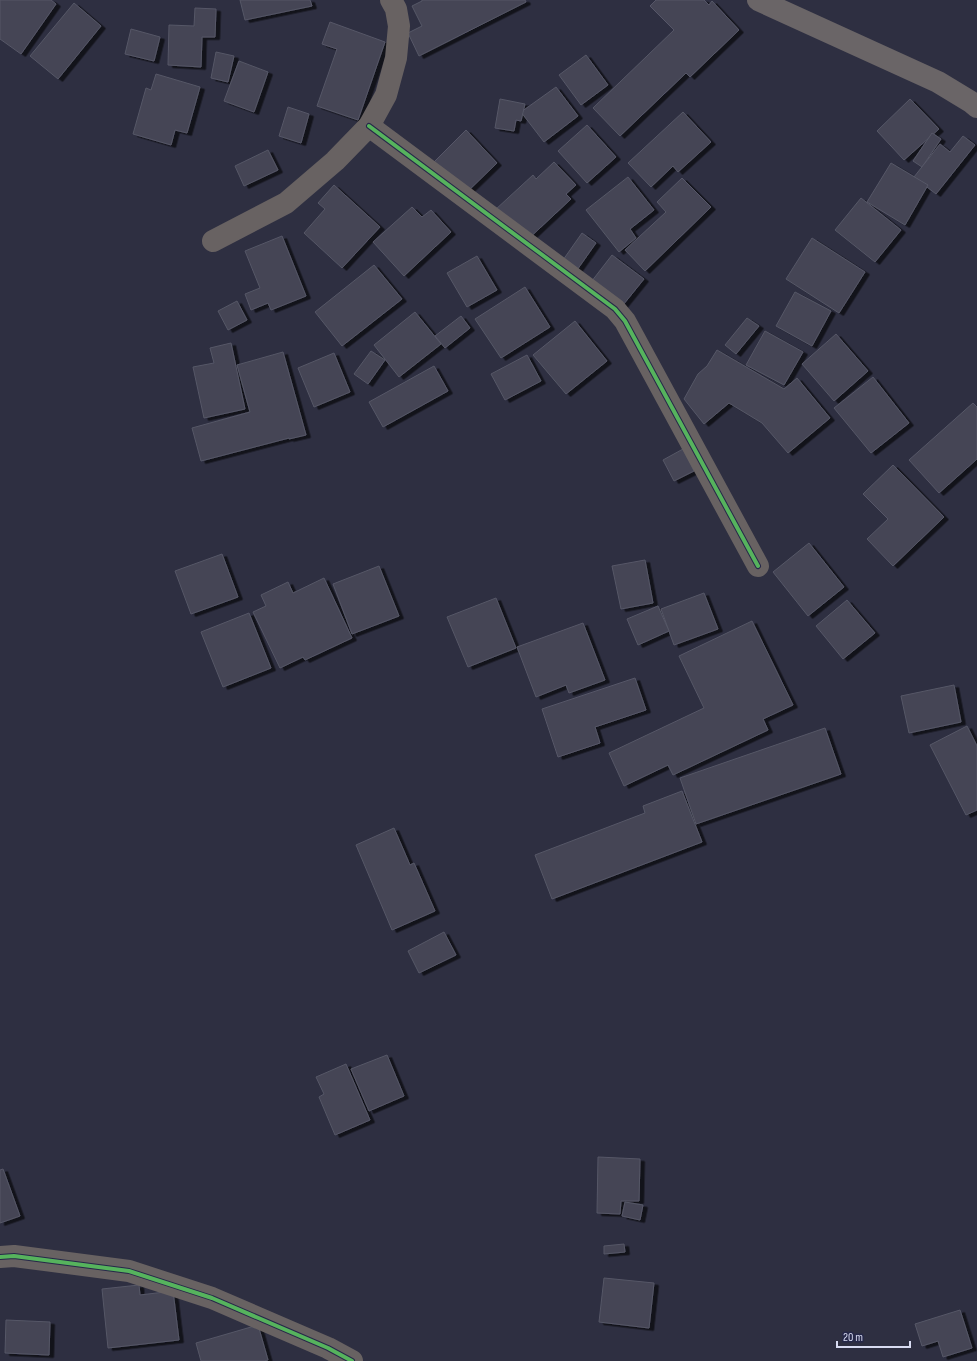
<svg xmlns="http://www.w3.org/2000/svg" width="977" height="1361" font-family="'Sofia Sans Condensed',sans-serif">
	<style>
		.building { fill: #444554; stroke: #565767; filter: url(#shadow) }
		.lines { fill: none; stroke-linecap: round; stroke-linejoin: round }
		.street { stroke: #686262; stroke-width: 22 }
		.secondary { stroke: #6a6567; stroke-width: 22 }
		.cycleway-casing { stroke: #262849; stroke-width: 6 }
		.cycleway { stroke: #56b35d; stroke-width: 4 }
	</style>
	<defs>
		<filter id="shadow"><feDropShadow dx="4.5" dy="2.5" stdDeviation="0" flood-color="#0009"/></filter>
	</defs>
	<rect width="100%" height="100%" fill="#2e2f41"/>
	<g class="building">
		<path d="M0,0H51L56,4L21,54L0,39Z"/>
		<path d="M240,0H310L312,6L245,20Z"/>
		<path d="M422,0H525L526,2L419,56L408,33L422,26L412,6L422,1Z"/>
		<path d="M656,0H704L709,5L712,1L739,30L690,77L686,73L620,136L593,108L674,30L650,6Z"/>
		<path d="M74,3L101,26L58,79L30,56Z"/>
		<path d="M195,8L216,9L215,37H202L201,67L168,65L169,25L194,26Z"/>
		<path d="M330,22L385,42L358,120L317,106L337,49L322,44Z"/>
		<path d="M131,29L160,37L154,61L125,54Z"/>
		<path d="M216,52L234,56L228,82L211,78Z"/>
		<path d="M586,55L608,85L581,105L559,75Z"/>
		<path d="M239,61L268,72L254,112L224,101Z"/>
		<path d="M156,74L200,87L187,133L175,130L171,145L133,134L146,88L151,90Z"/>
		<path d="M556,87L578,116L544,142L521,112Z"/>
		<path d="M500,99L525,104L521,121L516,120L514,131L495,128Z"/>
		<path d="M910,99L939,129L904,160L877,131Z"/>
		<path d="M288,107L309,114L301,143L279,136Z"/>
		<path d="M683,112L711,142L678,172L673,166L651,187L628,163Z"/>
		<path d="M587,125L616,157L587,183L558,151Z"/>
		<path d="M466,130L497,163L465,194L434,162Z"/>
		<path d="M932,133L941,139L922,167L913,161Z"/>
		<path d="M963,136L975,145L936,194L914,177L940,144L950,152Z"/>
		<path d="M268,150L278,170L244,186L235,166Z"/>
		<path d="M554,162L576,185L566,194L571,199L525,242L495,210L533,175L536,179Z"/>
		<path d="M891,163L928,185L905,225L867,202Z"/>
		<path d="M628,177L654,210L630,229L636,238L619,252L586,210Z"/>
		<path d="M682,178L711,207L645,271L625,250L666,212L657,202Z"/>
		<path d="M334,185L380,227L342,268L304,233L325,209L318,203Z"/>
		<path d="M861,198L901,230L875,262L835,230Z"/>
		<path d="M412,207L422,217L431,210L451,232L404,276L373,242Z"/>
		<path d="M582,233L596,243L577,270L563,260Z"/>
		<path d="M282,236L306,296L271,310L268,303L251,310L245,294L260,288L245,251Z"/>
		<path d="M812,238L865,272L839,313L786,279Z"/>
		<path d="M612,255L644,279L619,310L588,286Z"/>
		<path d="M477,256L497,290L467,307L447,273Z"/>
		<path d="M374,265L402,299L342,346L315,312Z"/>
		<path d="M525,287L550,327L501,358L475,319Z"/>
		<path d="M795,292L831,311L812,346L776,326Z"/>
		<path d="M237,301L247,320L228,330L218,311Z"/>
		<path d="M415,312L441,344L399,377L374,345Z"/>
		<path d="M461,316L470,328L445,348L435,336Z"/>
		<path d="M747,318L759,326L736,354L725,345Z"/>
		<path d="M575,321L607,361L566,394L533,355Z"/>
		<path d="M765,331L803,352L784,385L746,365Z"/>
		<path d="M836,334L868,371L834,401L802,364Z"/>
		<path d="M231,343L245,409L204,418L193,367L214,363L210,348Z"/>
		<path d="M717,350L784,389L797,378L830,418L788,453L762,423L729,403L704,424L684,399L698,374L707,366Z"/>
		<path d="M371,351L385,360L368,384L354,374Z"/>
		<path d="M283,352L306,435L289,439V438L201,461L192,428L250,412L237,365Z"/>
		<path d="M334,353L350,392L314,407L298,368Z"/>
		<path d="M527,355L541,381L505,400L491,374Z"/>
		<path d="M434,366L448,391L383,427L369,402Z"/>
		<path d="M873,377L909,423L871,453L834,408Z"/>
		<path d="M973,403L977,407V459L939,493L909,460Z"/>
		<path d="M683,449L694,471L674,481L663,460Z"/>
		<path d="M893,465L944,517L893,566L867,539L888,519L863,494Z"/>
		<path d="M809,543L844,587L808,616L773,572Z"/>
		<path d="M222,554L238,597L191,614L175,571Z"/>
		<path d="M645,560L653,603L621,609L612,566Z"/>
		<path d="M379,566L399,616L352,634L333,584Z"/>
		<path d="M324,578L352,638L305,660L303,657L280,668L253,612L266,606L261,595L288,582L293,593Z"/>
		<path d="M704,593L718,629L674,645L661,609Z"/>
		<path d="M496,598L516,648L468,667L447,617Z"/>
		<path d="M847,600L875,633L843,659L816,626Z"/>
		<path d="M658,606L669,631L638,645L627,619Z"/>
		<path d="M249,613L271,668L223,687L201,632Z"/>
		<path d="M752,621L793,705L763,719L768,730L673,775L668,765L624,786L609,753L704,708L679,656Z"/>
		<path d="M583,623L605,680L569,693L566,685L536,697L517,647Z"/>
		<path d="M635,678L646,710L595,727L600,743L558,757L542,709Z"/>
		<path d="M954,685L961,722L909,733L901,696Z"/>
		<path d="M967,726L977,746V810L966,815L930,745Z"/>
		<path d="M825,728L841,774L696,824L680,778Z"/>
		<path d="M682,791L702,842L552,899L535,855L645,813L643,806Z"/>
		<path d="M394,828L410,865L414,863L435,911L392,930L356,845Z"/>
		<path d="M444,932L456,955L419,973L408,951Z"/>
		<path d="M387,1055L404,1096L369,1111L351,1069Z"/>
		<path d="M346,1064L370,1120L335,1135L319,1097L324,1094L316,1077Z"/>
		<path d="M598,1157L640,1159L639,1201H621L620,1214L597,1213Z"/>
		<path d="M3,1169L20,1216L0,1223V1170Z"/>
		<path d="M625,1202L643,1205L640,1220L622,1216Z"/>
		<path d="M624,1244L625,1252L604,1254V1246Z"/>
		<path d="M604,1278L654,1283L649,1328L599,1322Z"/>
		<path d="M139,1285L140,1295L173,1291L179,1340L108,1348L102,1289Z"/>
		<path d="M960,1310L972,1348L943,1357L938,1341L922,1346L915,1324Z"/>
		<path d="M6,1320L50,1322L49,1355L5,1353Z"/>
		<path d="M258,1325L268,1360L264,1361H201L196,1343Z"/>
	</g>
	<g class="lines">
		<g class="street">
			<path d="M369,126L615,309L625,321L758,566"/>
			<path d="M213,241L286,203L335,161L369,126L386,95L396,58L399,26L396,9L391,0"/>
			<path d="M0,1257L14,1256L129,1271L212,1298L328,1348L352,1361"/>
		</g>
		<path class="secondary" d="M758,0L938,82L971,102L977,107"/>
		<defs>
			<g id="cycleway">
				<path d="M369,126L615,309L625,321L758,566"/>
				<path d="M0,1257L14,1256L129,1271L212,1298L328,1348L352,1361"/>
			</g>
		</defs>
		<use href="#cycleway" class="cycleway-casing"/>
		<use href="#cycleway" class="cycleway"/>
	</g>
	<path d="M837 1341v6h73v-6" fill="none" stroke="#d8dbf1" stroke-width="2"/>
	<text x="843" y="1341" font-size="12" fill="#d8dbf1" stroke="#262849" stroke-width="3" paint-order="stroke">20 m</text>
</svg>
